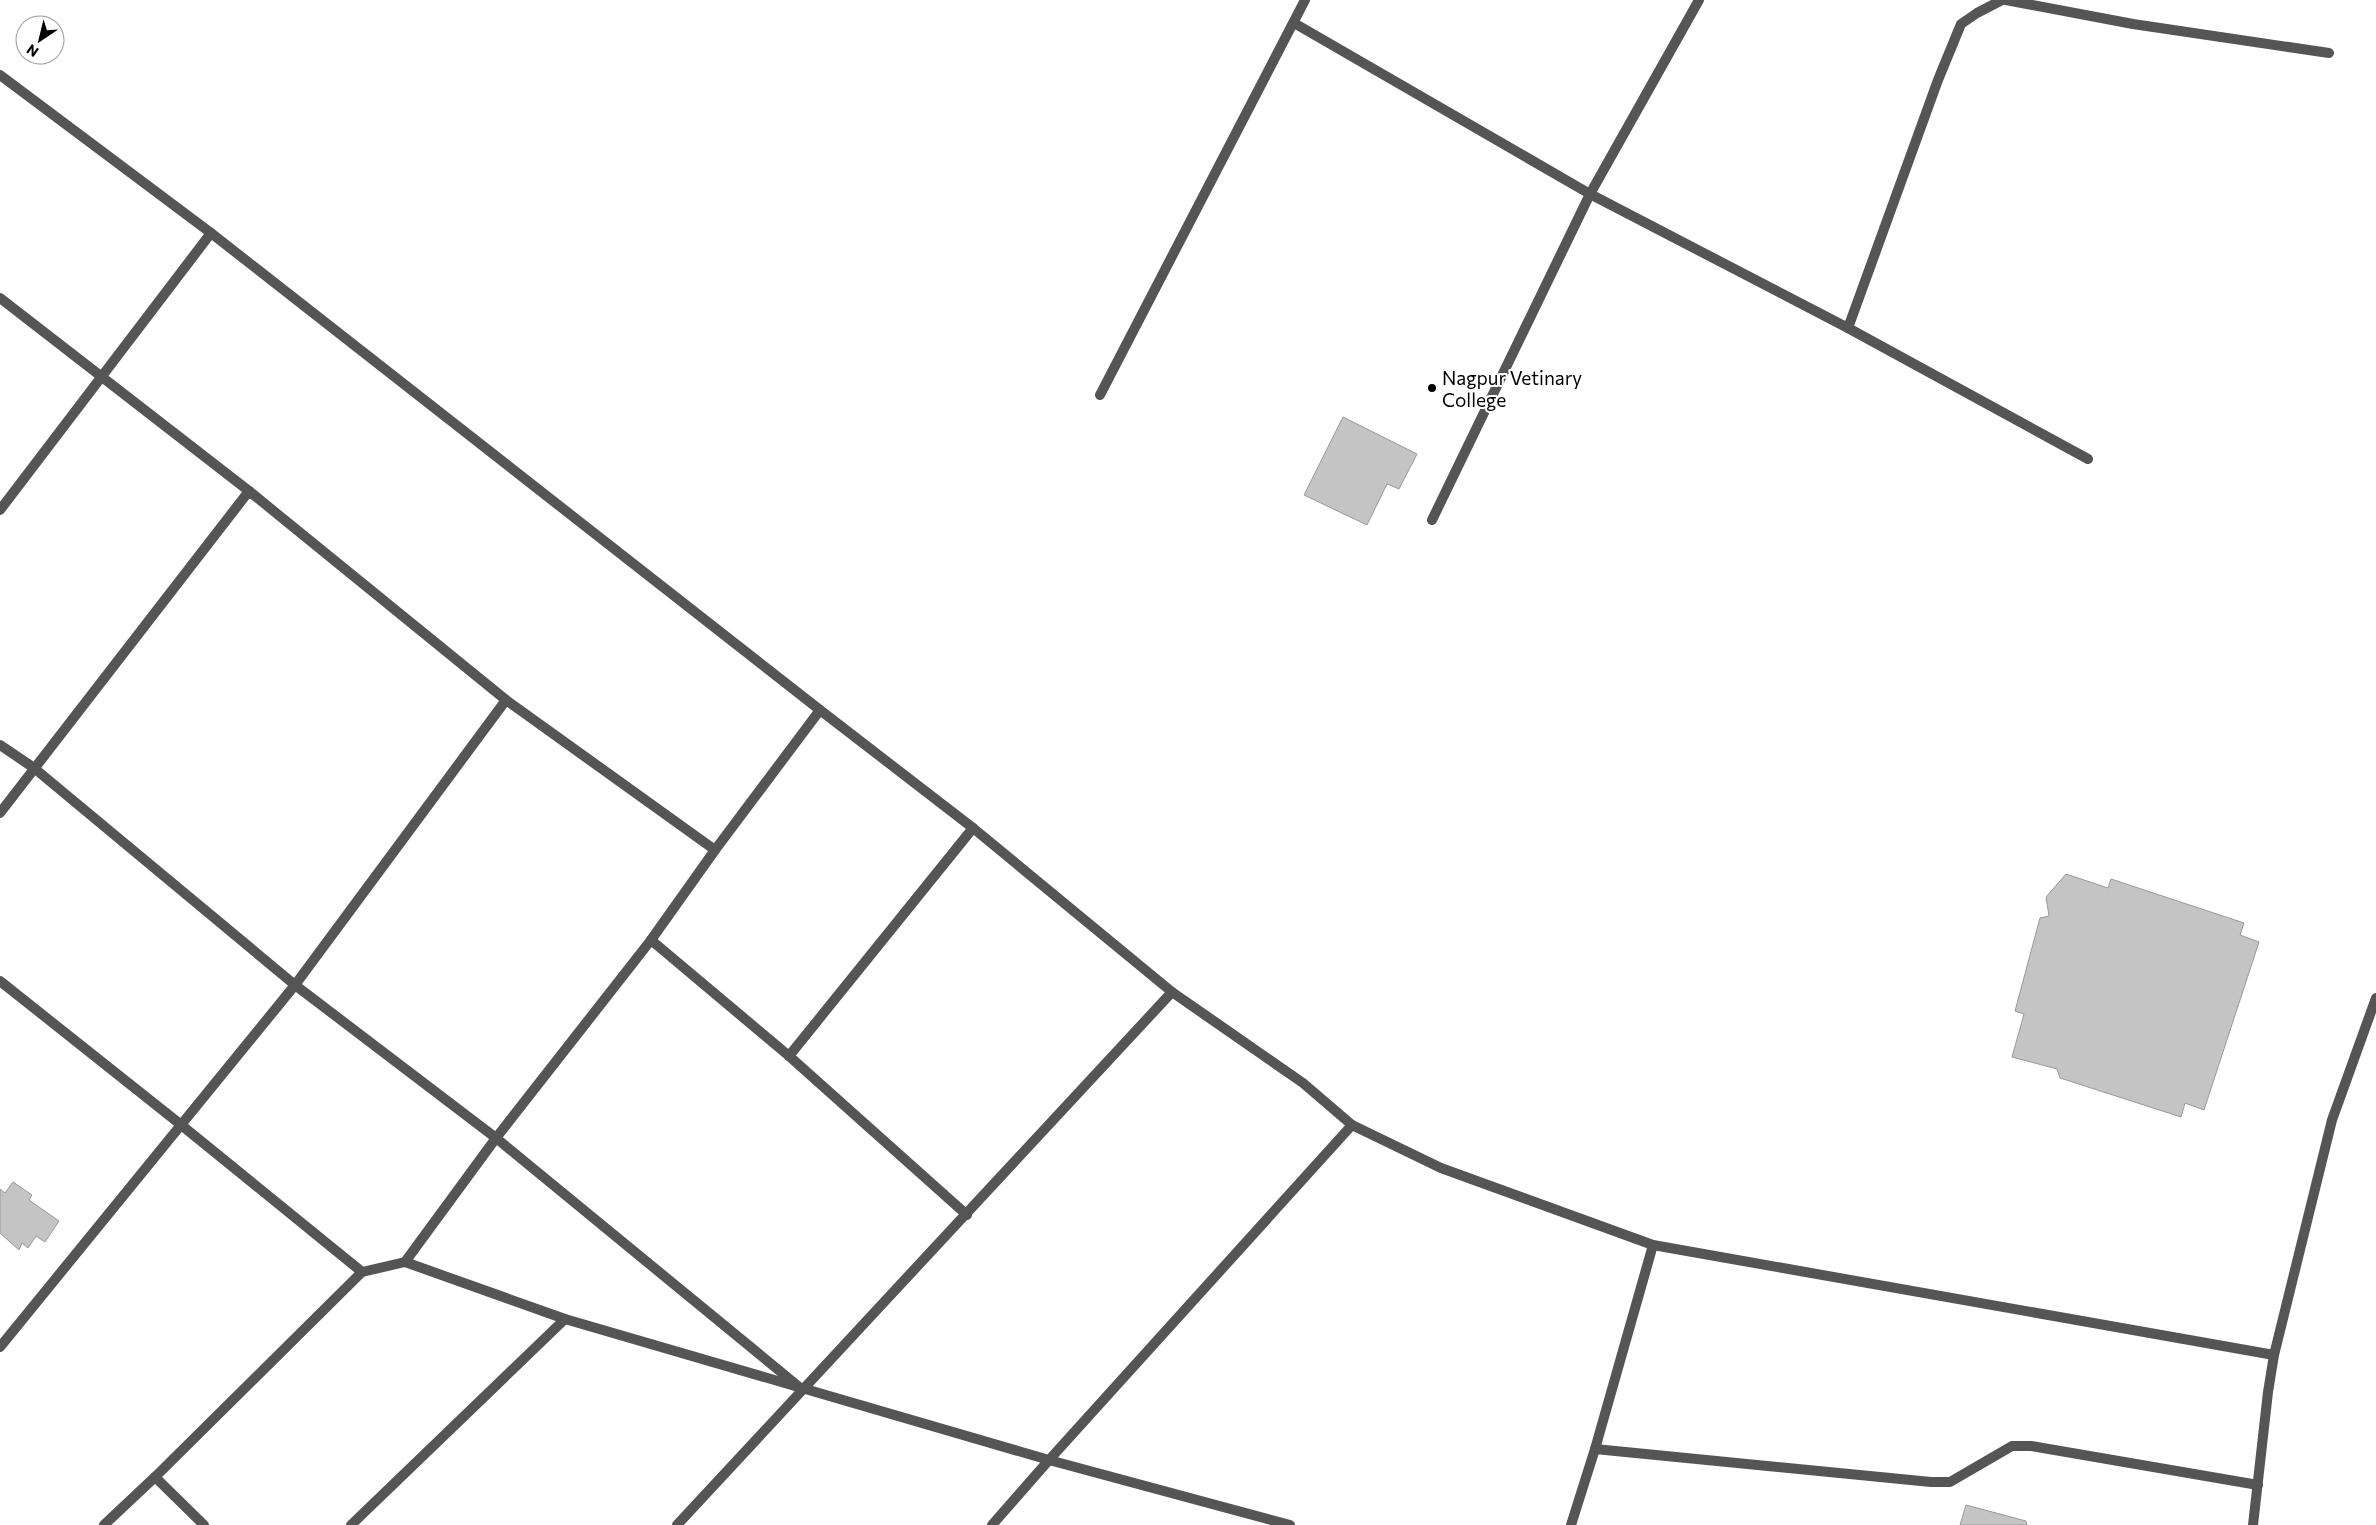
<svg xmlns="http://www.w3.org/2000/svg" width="2376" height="1525" font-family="Commissioner,sans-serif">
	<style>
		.building { fill: #c4c4c4; stroke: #999 }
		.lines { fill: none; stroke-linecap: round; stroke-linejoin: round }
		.service { stroke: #555; stroke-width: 10 }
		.minor { stroke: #555; stroke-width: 10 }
		.tertiary { stroke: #555; stroke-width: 10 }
		.poi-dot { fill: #000; stroke: #fff; stroke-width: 2 }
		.labels { text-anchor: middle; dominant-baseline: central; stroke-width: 4; stroke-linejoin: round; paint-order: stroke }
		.poi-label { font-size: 19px; fill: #000; stroke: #fff; text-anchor: start }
	</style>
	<rect width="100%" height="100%" fill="#fff"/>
	<g class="building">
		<path d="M1343,417L1417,454L1399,489L1387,484L1367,525L1304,495Z"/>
		<path d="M2066,874L2108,888L2111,879L2244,923L2240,935L2259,942L2204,1110L2185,1103L2181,1117L2060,1078L2057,1069L2012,1057L2024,1014L2015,1011L2040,918L2049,916L2046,897Z"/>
		<path d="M13,1182L32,1195L29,1200L59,1221L45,1242L36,1236L28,1248L22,1243L19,1250L0,1233V1189L5,1193Z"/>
		<path d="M1966,1505L2026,1521L2027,1525H1960Z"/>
	</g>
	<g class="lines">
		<g class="service">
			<path d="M2006,0L2133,24L2329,53"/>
			<path d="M1294,23L1590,194L1848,328L1938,80L1961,24L1977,13L2002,0"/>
			<path d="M1848,328L2088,459"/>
			<path d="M1100,395L1305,0"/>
			<path d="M1432,520L1590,194L1699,0"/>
		</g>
		<g class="minor">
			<path d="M0,75L211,233L820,710L973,828L1172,992L1303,1083L1352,1125L1441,1168L1653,1245L2274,1355"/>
			<path d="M0,298L249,491"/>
			<path d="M0,510L211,233"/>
			<path d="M0,745L34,768L295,985L496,1138L798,1386"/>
			<path d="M0,813L249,491L506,700L715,850L651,940L496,1138L405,1262L362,1272L155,1477L104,1525"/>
			<path d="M715,850L820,710"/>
			<path d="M651,940L789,1056L967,1215"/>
			<path d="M0,981L180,1124L362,1272"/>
			<path d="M789,1056L973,828"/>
			<path d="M405,1262L565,1319L1049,1460L1352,1125"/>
			<path d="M0,1347L295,985L506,700"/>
			<path d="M1595,1449L1931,1482H1950L2012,1446H2031L2258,1485"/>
			<path d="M155,1477L204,1525"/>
			<path d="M351,1525L565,1319"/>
			<path d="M677,1525L1172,992"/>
			<path d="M992,1525L1049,1460L1290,1525"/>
			<path d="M1571,1525L1595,1449L1653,1245"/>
		</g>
		<path class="tertiary" d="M2253,1525L2268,1392L2274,1355L2332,1120L2376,998"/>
	</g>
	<circle class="poi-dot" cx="1432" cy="388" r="5"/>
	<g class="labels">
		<g class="poi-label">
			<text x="1442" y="377">Nagpur Vetinary<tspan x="1442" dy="22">College</tspan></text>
		</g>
	</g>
	<g transform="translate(40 40) rotate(215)"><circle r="24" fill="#ffffff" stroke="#999999"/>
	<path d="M0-4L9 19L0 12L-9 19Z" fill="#000000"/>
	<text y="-8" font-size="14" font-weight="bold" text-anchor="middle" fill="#000000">N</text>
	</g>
</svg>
